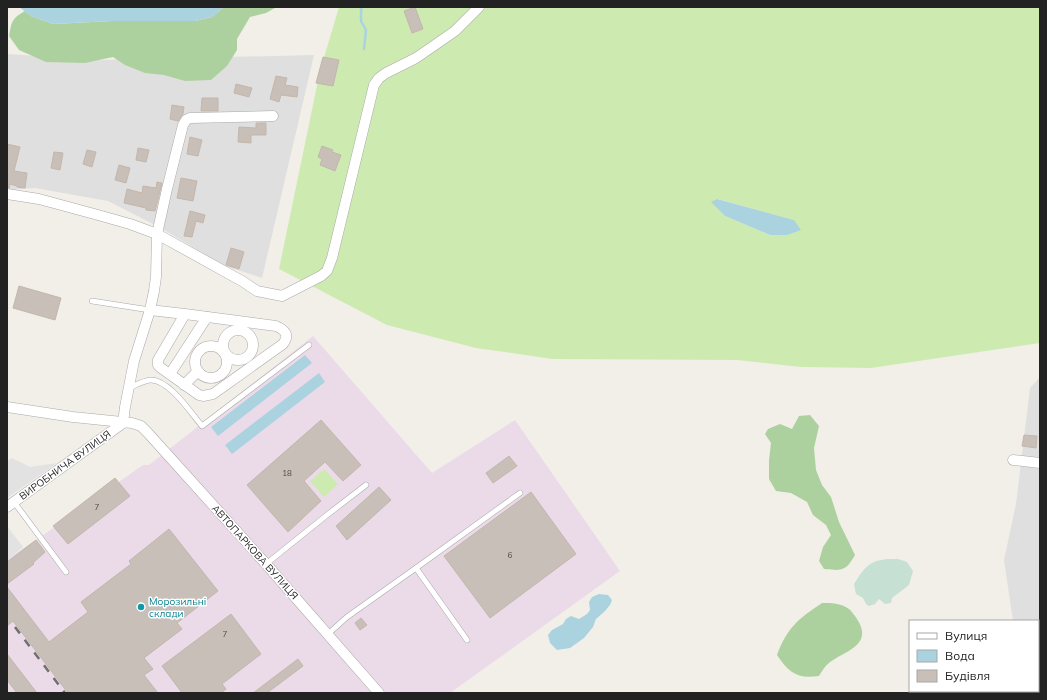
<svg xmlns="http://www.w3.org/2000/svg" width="1047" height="700" font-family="Mulish,sans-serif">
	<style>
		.residential { fill: #e0dfdf }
		.industrial { fill: #ebdbe8 }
		.grass { fill: #cdebb0; fill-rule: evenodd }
		.forest { fill: #add19e }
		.wetland { fill: #c6e0d4 }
		.parking { fill: #e2e2e2 }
		.water { fill: #aad3df }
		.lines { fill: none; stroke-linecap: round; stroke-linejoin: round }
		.stream { stroke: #aad3df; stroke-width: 2.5 }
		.building { fill: #c7bfb8; stroke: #c4b6ab }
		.service-casing { stroke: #a9a9a9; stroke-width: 6 }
		.minor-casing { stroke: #a9a9a9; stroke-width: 11 }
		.service { stroke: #fff; stroke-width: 5 }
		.minor { stroke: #fff; stroke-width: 10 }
		.rail { stroke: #707070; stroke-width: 2.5; stroke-dasharray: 8 8; stroke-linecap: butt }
		.culture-dot { fill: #0f9aa8; stroke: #fff; stroke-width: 1.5 }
		.labels { text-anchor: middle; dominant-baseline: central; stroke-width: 3; stroke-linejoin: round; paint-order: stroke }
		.number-label { font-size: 8px; fill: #4b4948 }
		.street-label { font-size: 10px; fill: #222; stroke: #fff }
		.culture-label { font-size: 10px; fill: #0d838f; stroke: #fff; text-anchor: start }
	</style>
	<rect width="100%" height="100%" fill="#f2efe9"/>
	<g class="residential">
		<path d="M7,54L98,60L314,55L262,278L223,265L161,228L108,201L35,188L7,190Z"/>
		<path d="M1040,377V693H1023V691H1038V621H1013L1004,560L1016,504L1030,388Z"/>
	</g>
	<path class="industrial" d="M313,336L432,473L515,420L620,571L450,693H7V559L39,538L143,465H149Z"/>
	<g class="grass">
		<path d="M339,7H1040V343L871,368L801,367L738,360L553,359L476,348L387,325L279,269L320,71ZM718,199L794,220L770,235L725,216L712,202Z"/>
		<path d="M324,469L338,484L324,497L310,481Z"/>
	</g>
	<g class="forest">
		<path d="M224,7H275V8L266,13L250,17L237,39V50L227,66L211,80L185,81L164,75L145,73L125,65L113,57L85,63L46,62L19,50L9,36C12,22 11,19 25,11L31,16L53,24L112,21H195L212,17Z"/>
		<path d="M810,415L819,426L814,448L816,470L822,485L831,497L839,522L855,555C846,571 842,571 824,569L819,561L823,547L831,535L826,525L813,515L807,502L791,493L776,491L769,479V460L771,443L765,434L768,429L780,424L792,429L799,416Z"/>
		<path d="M822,603C831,603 841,603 849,609C851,610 853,614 855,616C876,645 846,650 829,663C825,666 822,671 819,676C797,679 789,673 777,655C787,628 798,619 822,603Z"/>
	</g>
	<path class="wetland" d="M887,559H898L907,562L913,571L909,585L892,598L891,603L885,604L879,599L875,604L869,606L866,604L863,598L856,594L854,584C859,576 865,566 874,562C878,560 883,560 887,559Z"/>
	<g class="parking">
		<path d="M12,458L30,467L57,463L7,498V461Z"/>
		<path d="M7,526L23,547L7,560Z"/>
	</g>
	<g class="water">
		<path d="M19,7H224L212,17L195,21H112L53,24L31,16Z"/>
		<path d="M717,199L794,220L801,230L787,235H770L725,216L711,202Z"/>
		<path d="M305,355L312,363L218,436L211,427Z"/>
		<path d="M319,373L325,382L232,454L225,445Z"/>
		<path d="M599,594L608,595L612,600L610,605L605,611L596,619L593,627L584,638L570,648L557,650L550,643L548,635L552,630L563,624L566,619L571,616L579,619L587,614L590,610L589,602L592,597Z"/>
	</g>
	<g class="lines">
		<path class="stream" d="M362,7L361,10V21L366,30L364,49"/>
	</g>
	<g class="building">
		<path d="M415,7L423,29L412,33L404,11Z"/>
		<path d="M323,57L339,60L333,86L316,83Z"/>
		<path d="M276,76L287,78L285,85L298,87L297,97L281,95L279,102L270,99Z"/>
		<path d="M236,84L252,88L249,97L234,93Z"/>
		<path d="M202,98H218V111H201Z"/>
		<path d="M172,105L184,107L183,114L178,121L170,119Z"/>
		<path d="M256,123H266V135H251V143L238,142L239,127L256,128Z"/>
		<path d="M190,137L202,140L198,156L187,154Z"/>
		<path d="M7,144L20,147L14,171L27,173L25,188L17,187V186L10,184L9,188L7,187Z"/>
		<path d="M322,146L333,150L332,152L341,155L335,171L320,165L322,159L318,157Z"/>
		<path d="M138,148L149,150L146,162L136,160Z"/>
		<path d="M87,150L96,152L92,167L83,164Z"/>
		<path d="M54,152L63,153L60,170L51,168Z"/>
		<path d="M119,165L130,168L126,183L115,180Z"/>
		<path d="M181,178L197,181L193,201L177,198Z"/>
		<path d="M157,182L162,183L155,211L146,210V208L124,203L127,189L142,193L143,186L156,188Z"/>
		<path d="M190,211L205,215L203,223L196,221L192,237L184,236Z"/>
		<path d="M231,248L244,252L239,269L226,265Z"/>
		<path d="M19,286L61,298L55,320L13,308Z"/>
		<path d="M321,420L361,465L343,481L325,462L304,481L321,501L288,532L247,485Z"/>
		<path d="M1024,435L1037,436L1036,448L1022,446Z"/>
		<path d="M509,456L517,466L493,483L486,473Z"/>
		<path d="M115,478L130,496L68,544L53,526Z"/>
		<path d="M379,487L391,500L347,540L336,526Z"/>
		<path d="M531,492L576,554L490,618L444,556Z"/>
		<path d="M169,529L218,591L177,623L182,629L144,658L153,669L144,675L158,693H68L13,621L7,626V587L49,642L88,612L81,602L131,564L129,561Z"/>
		<path d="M36,540L45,552L33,563L34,564L7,584V562Z"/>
		<path d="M231,614L261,654L222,684L226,689L221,693H182L162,666Z"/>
		<path d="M361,618L367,625L360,630L355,623Z"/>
		<path d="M7,654L37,693H17L7,680Z"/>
		<path d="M298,659L303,666L267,693H253Z"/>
	</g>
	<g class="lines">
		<defs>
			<g id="service">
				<path d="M92,301L150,310"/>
				<path d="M129,388C136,385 143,381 150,380C169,379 191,413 202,426L309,345"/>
				<path d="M14,502L66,572"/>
				<path d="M266,564L327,515L366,485"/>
				<path d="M416,568L520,493"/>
				<path d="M328,634L347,617L416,568L467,640"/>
			</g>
			<g id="minor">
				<path d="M7,194L39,199L98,215L130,224L157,234L242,281L257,291L282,296L321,276L327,271L332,258L374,85L379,78L386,73L416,58L455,31L479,7"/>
				<path d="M150,310L185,314L276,326C285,330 290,335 283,344L213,394L203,396L199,395L161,368L158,365V360L185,314"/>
				<circle cx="238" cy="345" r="15"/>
				<circle cx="211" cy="362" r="16"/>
				<path d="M170,374L207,317"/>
				<path d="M184,385L198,371"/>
				<path d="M7,407L73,417L132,423L141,426L148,433L266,564L379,693"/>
				<path d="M123,423L125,407L134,361L150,310L154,291L156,277L157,234L167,189L183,125L186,120L190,118L273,116"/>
				<path d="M1013,460L1040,463"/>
				<path d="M7,507L123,423"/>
			</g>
		</defs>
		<use href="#service" class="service-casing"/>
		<use href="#minor" class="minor-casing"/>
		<use href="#service" class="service"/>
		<use href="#minor" class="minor"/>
		<path class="rail" d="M15,627L65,693"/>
	</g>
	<circle class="culture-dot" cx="141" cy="607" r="4"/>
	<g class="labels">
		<g class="number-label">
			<text x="287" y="473">18</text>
			<text x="97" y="507">7</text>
			<text x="510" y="555">6</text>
			<text x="225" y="634">7</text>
		</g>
		<g class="street-label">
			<text transform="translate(65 465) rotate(-36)">ВИРОБНИЧА ВУЛИЦЯ</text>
			<text transform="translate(255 552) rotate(48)">АВТОПАРКОВА ВУЛИЦЯ</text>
		</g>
		<g class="culture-label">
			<text x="149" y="601">Морозильні<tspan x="149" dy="12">склади</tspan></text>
		</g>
	</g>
	<rect width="1047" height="700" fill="none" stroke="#222222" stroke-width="16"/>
	<rect x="909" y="620" width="130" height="72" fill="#ffffff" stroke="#a7a7a7"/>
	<rect x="917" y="633" width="20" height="6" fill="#ffffff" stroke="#a7a7a7"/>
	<text x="945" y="640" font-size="12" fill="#222222">Вулиця</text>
	<rect x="917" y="650" width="20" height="12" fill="#aad3df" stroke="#a7a7a7"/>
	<text x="945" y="660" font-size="12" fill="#222222">Вода</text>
	<rect x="917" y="670" width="20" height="12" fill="#c7bfb8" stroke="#a7a7a7"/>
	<text x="945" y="680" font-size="12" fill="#222222">Будівля</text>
</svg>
